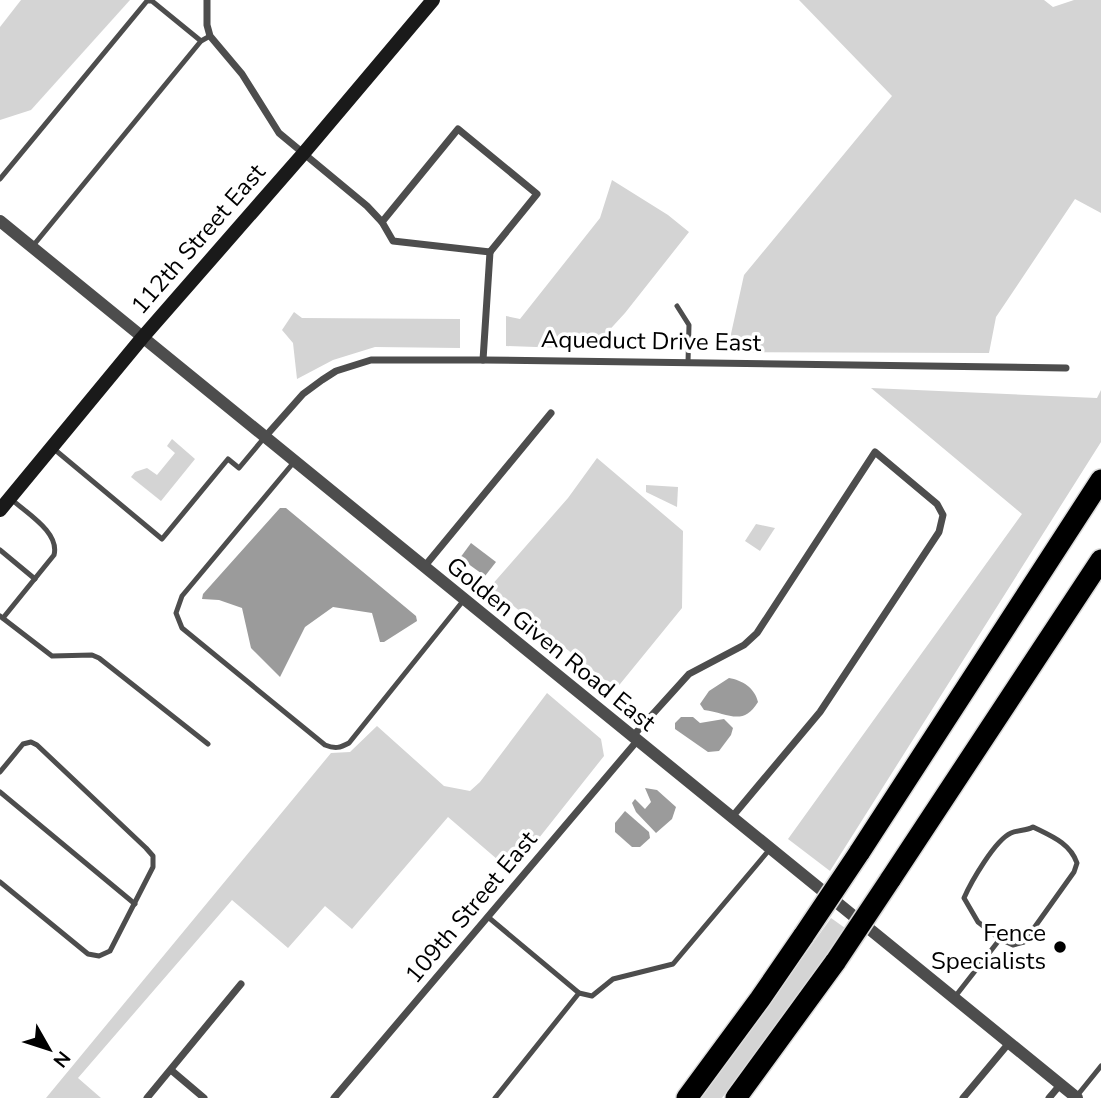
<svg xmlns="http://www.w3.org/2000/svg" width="1101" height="1098" font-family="'Nunito Sans',sans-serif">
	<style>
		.green { fill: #d4d4d4 }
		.water { fill: #9b9b9b }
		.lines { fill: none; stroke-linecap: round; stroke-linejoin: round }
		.motorway-casing { stroke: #dbdbdb; stroke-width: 24 }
		.service { stroke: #4d4d4d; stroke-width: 5 }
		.minor { stroke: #4d4d4d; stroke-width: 7 }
		.tertiary { stroke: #4d4d4d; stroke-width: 12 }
		.secondary { stroke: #1a1a1a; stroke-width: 14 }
		.motorway { stroke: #000; stroke-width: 21 }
		.motorway-bridge-casing { stroke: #dbdbdb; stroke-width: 24; stroke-linecap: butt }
		.motorway-bridge { stroke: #000; stroke-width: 21 }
		.poi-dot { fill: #000; stroke: #fff; stroke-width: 2.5 }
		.labels { text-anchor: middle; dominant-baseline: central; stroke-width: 7; stroke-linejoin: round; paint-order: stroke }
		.street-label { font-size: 24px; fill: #000; stroke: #fff }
		.poi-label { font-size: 24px; fill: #000; stroke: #fff; text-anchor: end }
	</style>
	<rect width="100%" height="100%" fill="#fff"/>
	<g class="green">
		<path d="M21,0H130L31,110L0,120V27Z"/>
		<path d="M799,0H1044L1053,7L1074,0H1101V213L1075,199L996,317L989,353L727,352L744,275L892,96Z"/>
		<path d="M612,180L668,215L689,232L625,313L592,349L506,346V316L520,319L600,218Z"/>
		<path d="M294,312L302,318L460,319V348L375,347L333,360L297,379L293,343L282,330Z"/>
		<path d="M871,388L1097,398L1101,390V442L830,871L788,839L1022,514Z"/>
		<path d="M172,439L195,459L161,501L131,477L135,472L147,468L157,475L175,453L167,446Z"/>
		<path d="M597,458L683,531L682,608L616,689L490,587L568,498Z"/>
		<path d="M646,485L678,487L677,507L646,492Z"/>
		<path d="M756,524L775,528L760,551L745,541Z"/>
		<path d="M547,693L601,739L604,756L512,872L448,817L352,929L325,906L288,948L232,900L78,1078L101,1098H46L331,753L350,752L377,726L444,786L470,791L480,782Z"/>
		<path d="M831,918L845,928L778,1024L722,1098H701Z"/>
	</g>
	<g class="water">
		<path d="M280,508H286L416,616L417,621L384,642H380L372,613L333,607L305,627L280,677L251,648L242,608L219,600L202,599L203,594Z"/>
		<path d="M471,543L496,562L485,576L460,558Z"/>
		<path d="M729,678C742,680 755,688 758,702C743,727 728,713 704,710L700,704L709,691Z"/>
		<path d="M681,717H693L700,723L724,719L733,728L731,735L719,751L708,752L675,729V723Z"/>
		<path d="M645,788L657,790L676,807L672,819L656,833L636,812L632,803L635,799L645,809L651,802Z"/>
		<path d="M625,811L649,832L650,838L640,847H632L615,832V823Z"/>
	</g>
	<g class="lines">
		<defs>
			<g id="motorway">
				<path d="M859,853L1101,480"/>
				<path d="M890,880L1101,560"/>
				<path d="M687,1098L760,999L804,935"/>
				<path d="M736,1098L836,961"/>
			</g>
		</defs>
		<use href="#motorway" class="motorway-casing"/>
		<g class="service">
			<path d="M0,179L147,1H152L201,41"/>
			<path d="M32,247L201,41L210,36"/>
			<path d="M677,306L689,325L688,362"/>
			<path d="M54,449L162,539L228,459L239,468L264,438"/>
			<path d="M294,462L182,596L176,613L182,628L325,745C335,749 340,748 349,743L463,601"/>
			<path d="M0,550L35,579"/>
			<path d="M0,616L52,656L92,655L99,658L208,744"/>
			<path d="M3,618L54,555C60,532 26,513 10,498"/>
			<path d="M0,772L23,744L31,742L37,745L146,848L153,856V867L110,951L99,956L88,954L0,882"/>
			<path d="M0,792L135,904"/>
			<path d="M488,917L579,993L592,996L613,979L673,964L770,849"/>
			<path d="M954,998L1000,939L1013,945L1024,942L1074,872L1077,863C1070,843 1051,836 1033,827C1026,831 1018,830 1011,833C995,840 971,882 964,898L978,922L1000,939"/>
			<path d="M1076,1097L1101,1066"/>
			<path d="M495,1098L579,993"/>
		</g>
		<g class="minor">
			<path d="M207,0V25L210,36L242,74L279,133L367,206L382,222L393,241L490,252"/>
			<path d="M382,222L458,129L537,194L490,252"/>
			<path d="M483,360L490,252"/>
			<path d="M264,438L303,394L322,380L336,371L371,360H483L1066,368"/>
			<path d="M424,567L551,413"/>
			<path d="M632,737L689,674L744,645L757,633L875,452L937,504L943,515L939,532L820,712L732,817"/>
			<path d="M171,1070L204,1098"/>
			<path d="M147,1098L241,984"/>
			<path d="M334,1098L637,741"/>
			<path d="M963,1098L1009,1043"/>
			<path d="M1049,1098L1060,1085"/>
		</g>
		<path class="tertiary" d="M0,221L1077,1098"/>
		<path class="secondary" d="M0,510L142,338L303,154L433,0"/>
		<use href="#motorway" class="motorway"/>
		<defs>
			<g id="motorway-bridge">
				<path d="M804,935L859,853"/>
				<path d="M836,961L890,880"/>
			</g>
		</defs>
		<use href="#motorway-bridge" class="motorway-bridge-casing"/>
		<use href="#motorway-bridge" class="motorway-bridge"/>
	</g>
	<circle class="poi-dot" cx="1060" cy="947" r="7"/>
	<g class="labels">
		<g class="street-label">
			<text transform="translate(198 239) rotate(-49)">112th Street East</text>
			<text transform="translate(651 341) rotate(1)">Aqueduct Drive East</text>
			<text transform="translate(551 644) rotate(39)">Golden Given Road East</text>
			<text transform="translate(471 907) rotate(-50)">109th Street East</text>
		</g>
		<g class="poi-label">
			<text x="1046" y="933">Fence<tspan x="1046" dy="28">Specialists</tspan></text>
		</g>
	</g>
	<g transform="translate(49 1049) rotate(129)" stroke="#ffffff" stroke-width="5" paint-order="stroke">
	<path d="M0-5L12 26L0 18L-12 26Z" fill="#000000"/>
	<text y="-10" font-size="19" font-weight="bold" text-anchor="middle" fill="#000000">N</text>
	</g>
</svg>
